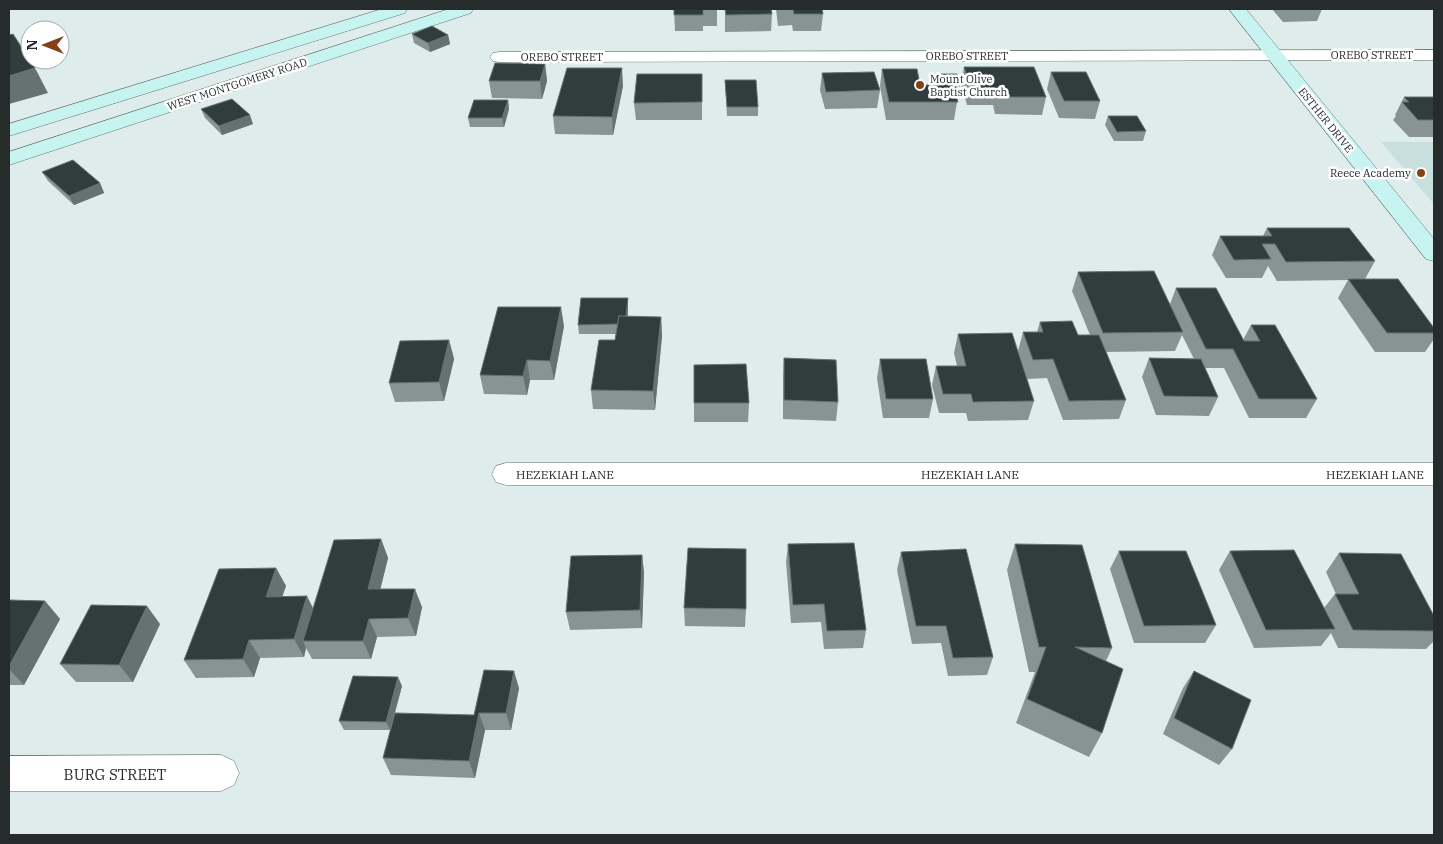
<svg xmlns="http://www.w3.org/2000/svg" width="1443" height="844" font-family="'IBM Plex Serif',serif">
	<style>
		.built { fill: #c9dfde }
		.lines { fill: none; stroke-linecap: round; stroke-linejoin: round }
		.street-casing { stroke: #63706f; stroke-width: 1 }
		.secondary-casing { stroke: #63706f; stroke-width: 1 }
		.street { fill: #fff; fill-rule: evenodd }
		.secondary { fill: #c7f3f1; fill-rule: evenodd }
		.wall { fill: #889494 }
		.shaded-wall { fill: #657270 }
		.building { fill: #313d3c; stroke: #657270 }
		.poi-dot { fill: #854019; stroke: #fff; stroke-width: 2 }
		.labels { text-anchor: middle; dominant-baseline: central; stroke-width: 5; stroke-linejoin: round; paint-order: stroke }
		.far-street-label { font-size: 11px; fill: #262b2b; stroke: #fff }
		.far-poi-label { font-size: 11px; fill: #262b2b; stroke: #fff; text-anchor: start }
		.street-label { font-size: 12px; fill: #262b2b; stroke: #fff }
		.near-street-label { font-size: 15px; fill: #262b2b; stroke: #fff }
	</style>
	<rect width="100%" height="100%" fill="#deeceb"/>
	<path class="built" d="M1381,142H1434V204Z"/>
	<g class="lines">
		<defs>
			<g id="street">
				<path d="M1434,50V60L499,62L493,61L490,57L493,53L499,52Z"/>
				<path d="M506,463H1434V485H506L496,482L492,474L496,466Z"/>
				<path d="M221,755L234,761L239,773L234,785L221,791H9V756Z"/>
			</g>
			<g id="secondary">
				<path d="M382,9H407L405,13L9,136V124Z"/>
				<path d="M449,9H473L471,13L9,165V152Z"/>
				<path d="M1229,9H1246L1434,239V261L1426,259Z"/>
			</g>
		</defs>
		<use href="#street" class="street-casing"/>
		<use href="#secondary" class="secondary-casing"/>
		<use href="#street" class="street"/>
		<use href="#secondary" class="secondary"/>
	</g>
	<g class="wall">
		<path d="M674,9H717V26H703V31H675Z"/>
		<path d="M725,9H771L772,14L771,31L725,32Z"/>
		<path d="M776,9H822L823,14L821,31H793L792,25L778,26Z"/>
		<path d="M1272,9H1322L1317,21L1283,22Z"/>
		<path d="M412,34L448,35L450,44L430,52L414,43Z"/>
		<path d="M545,64L547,81L542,99L492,98L489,81Z"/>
		<path d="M964,67L1046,97L1042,115L995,114L993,105H967L961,84Z"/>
		<path d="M882,69L920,85H930L932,74L960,84L954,120H886L880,86Z"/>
		<path d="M1051,72L1100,101L1095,119L1059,118L1047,89Z"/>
		<path d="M822,73L880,90L877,108L825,109L820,90Z"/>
		<path d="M702,74V120H636L634,103Z"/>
		<path d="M725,80L758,107V116H727Z"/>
		<path d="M623,86L613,135L555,134L553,116Z"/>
		<path d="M1404,97H1434V137H1409L1393,120L1396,116L1395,115Z"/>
		<path d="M508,100L509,109L504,127H470L468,118Z"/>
		<path d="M201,109L253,124L222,135L205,118Z"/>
		<path d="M1108,116L1146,131L1143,141H1114L1105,125Z"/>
		<path d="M42,172L100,183L104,193L74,205L48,181Z"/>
		<path d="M1267,228L1375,261L1365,279L1434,328V339L1425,352H1375L1338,298L1348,280L1277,281L1268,266L1262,278H1226L1212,255L1220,236H1263Z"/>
		<path d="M1078,272L1170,304L1176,288L1243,340L1251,325L1317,399L1306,418H1249L1224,368H1205L1218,397L1209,416L1156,415L1142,377L1149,358L1194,359L1182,335L1175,351L1106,352L1126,400L1119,419L1063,420L1047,378L1027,379L1018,351L1023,332H1037L1040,322L1078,335H1090L1072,291Z"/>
		<path d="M628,298V317H661L662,336L655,410L593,409L591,390L615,340L616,334H579L578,325Z"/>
		<path d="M564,326L554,380H530L527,395L484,394L480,375Z"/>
		<path d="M958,334L1034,401L1028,420L968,421L966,413H939L932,385L936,366H957L954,353Z"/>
		<path d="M449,340L454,359L444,401L395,402L389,383Z"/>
		<path d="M784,358L838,402L836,421L783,419V377Z"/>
		<path d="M880,359L933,399L929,418H883L877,378Z"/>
		<path d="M694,403H749L748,422H694Z"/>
		<path d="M381,539L388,558L380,589L422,607L416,636L377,637L371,659H312L306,648L304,657L260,658L254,677L196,678L184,660L276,568L286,586L282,596L313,609Z"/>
		<path d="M788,544L866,630L863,648L824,649L821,622L791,623L786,562Z"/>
		<path d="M1015,544L1112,648L1106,661L1102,733L1089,757L1016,723L1035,672H1029L1007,570Z"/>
		<path d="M1119,551L1216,625L1205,643H1134L1110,569Z"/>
		<path d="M1230,551L1324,608L1335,594H1336L1326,572L1339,553L1434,616V641L1426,649L1338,648L1331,633L1321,646L1254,648L1219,570Z"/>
		<path d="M901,552L993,657L987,675L948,676L941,643L912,644L897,570Z"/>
		<path d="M642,555L644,573L642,628L570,630L566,612Z"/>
		<path d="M9,600L45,601L60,619L24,685H9Z"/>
		<path d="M684,608L746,609L745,627L685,626Z"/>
		<path d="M160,624L133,682H76L60,664Z"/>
		<path d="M1194,671L1232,749L1219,765L1163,734L1183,688Z"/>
		<path d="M402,686L391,728L474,715L519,688L511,730H485L475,778L391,775L383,758L390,730H344L339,721Z"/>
	</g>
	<g class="shaded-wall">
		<path d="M448,35L450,44L430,52L428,43Z"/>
		<path d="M545,64L547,81L542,99L540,81Z"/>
		<path d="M35,68L48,93L9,104V76Z"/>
		<path d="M622,68L623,86L613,135L612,117Z"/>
		<path d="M508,100L509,109L504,127L502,118Z"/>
		<path d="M250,115L253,124L222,135L219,126Z"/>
		<path d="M100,183L104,193L74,205L69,196Z"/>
		<path d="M628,298V308L627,334L626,324Z"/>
		<path d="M561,307L564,326L554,380L550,361Z"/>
		<path d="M661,317L662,336L655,410L653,391Z"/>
		<path d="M449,340L454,359L444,401L439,382Z"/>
		<path d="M527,360L530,380L527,395L523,376Z"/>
		<path d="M381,539L388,558L376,607L368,589Z"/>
		<path d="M642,555L644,573L642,628L640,610Z"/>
		<path d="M276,568L286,586L276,615L266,597Z"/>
		<path d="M415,589L422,607L416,636L408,618Z"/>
		<path d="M307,596L316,614L303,641L306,648L304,657L294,639Z"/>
		<path d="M45,601L60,619L24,685L9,669V666Z"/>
		<path d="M147,606L160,624L133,682L119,665Z"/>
		<path d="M369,619L377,637L371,659L363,641Z"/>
		<path d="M249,640L260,658L254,677L243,659Z"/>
		<path d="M514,671L519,688L511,730L506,713Z"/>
		<path d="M398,677L402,686L390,730L386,722Z"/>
		<path d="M479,713L485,730L475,778L469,761Z"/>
	</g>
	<g class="building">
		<path d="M674,9H717H703V15H674Z"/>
		<path d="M725,9H771L772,14L726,15Z"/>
		<path d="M779,9H822L823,14H794L793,9Z"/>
		<path d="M432,26L448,35L428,43L412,34Z"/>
		<path d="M13,34L35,68L9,76V35Z"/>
		<path d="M495,63L545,64L540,81H489Z"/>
		<path d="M964,67H1034L1046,97H999L996,88H971Z"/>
		<path d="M567,68H622L612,117L553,116Z"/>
		<path d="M882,69H917L920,85H935L932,74H957L960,84H952L958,102H889Z"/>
		<path d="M874,72L880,90L826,92L822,73Z"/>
		<path d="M1051,72H1086L1100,101H1064Z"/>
		<path d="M637,74H702V102L634,103Z"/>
		<path d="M725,80H756L758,107H727Z"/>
		<path d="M1404,97H1434V120H1418L1402,102H1409Z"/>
		<path d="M232,99L250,115L219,126L201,109Z"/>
		<path d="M474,100H508L502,118H468Z"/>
		<path d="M1108,116H1137L1146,131L1117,132Z"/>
		<path d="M73,160L100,183L69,196L42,172Z"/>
		<path d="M1267,228H1349L1375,261L1286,262L1275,244H1262L1271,259L1234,260L1220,236H1272Z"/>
		<path d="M1154,271L1183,332L1103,333L1078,272Z"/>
		<path d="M1348,279H1398L1434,328V333H1387Z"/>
		<path d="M1176,288H1216L1244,341H1260L1251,325H1275L1317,399H1259L1233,349H1206Z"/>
		<path d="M581,298H628L626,317L619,316L618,324L578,325Z"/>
		<path d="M498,307H561L550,361L527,360L523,376L480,375Z"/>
		<path d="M619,316L661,317L653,391L591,390L599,340H615Z"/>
		<path d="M1072,321L1078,335H1099L1126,400L1069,401L1053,359L1033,360L1023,332H1043L1040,322Z"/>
		<path d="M1012,333L1034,401L973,402L971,394H943L936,366H966L958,334Z"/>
		<path d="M449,340L439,382L389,383L400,341Z"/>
		<path d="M784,358L836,360L838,402L784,400Z"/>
		<path d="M1149,358L1201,359L1218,397L1164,396Z"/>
		<path d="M880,359H926L933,399H886Z"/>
		<path d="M746,364L749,403H694V365Z"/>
		<path d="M381,539L368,589H415L408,618L369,619L363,641H303L334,540Z"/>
		<path d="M854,543L866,630L827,631L824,604L793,605L788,544Z"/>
		<path d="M1015,544L1082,545L1112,648L1075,647L1123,669L1102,733L1027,699L1046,647H1039Z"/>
		<path d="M688,548L746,549V609L684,608Z"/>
		<path d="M966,549L993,657L953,658L946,626H916L901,552Z"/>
		<path d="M1294,550L1335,629L1266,630L1230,551Z"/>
		<path d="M1119,551H1186L1216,625L1144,626Z"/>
		<path d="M1339,553L1401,554L1434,616V631L1353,630L1335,594H1359Z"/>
		<path d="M642,555L640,610L566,612L571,556Z"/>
		<path d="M276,568L266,597L307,596L294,639L249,640L243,659L184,660L219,569Z"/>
		<path d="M9,600L45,601L9,666Z"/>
		<path d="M91,605L147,606L119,665L60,664Z"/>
		<path d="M484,670L514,671L506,713H479L469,761L383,758L395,713L474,715Z"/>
		<path d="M1194,671L1251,700L1232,749L1174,718Z"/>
		<path d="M353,676L398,677L386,722L339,721Z"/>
	</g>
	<g class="poi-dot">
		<circle cx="920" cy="85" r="5"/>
		<circle cx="1421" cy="173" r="5"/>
	</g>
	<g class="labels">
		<g class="far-street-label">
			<text x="1372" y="55">OREBO STREET</text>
			<text x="967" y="56">OREBO STREET</text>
			<text x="562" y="57">OREBO STREET</text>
			<text transform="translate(237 84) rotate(-18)">WEST MONTGOMERY ROAD</text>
			<text transform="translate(1326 120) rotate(51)">ESTHER DRIVE</text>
		</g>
		<g class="far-poi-label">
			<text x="930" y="79">Mount Olive<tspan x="930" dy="13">Baptist Church</tspan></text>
			<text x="1411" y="173" text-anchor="end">Reece Academy</text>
		</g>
		<g class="street-label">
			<text x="565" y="474">HEZEKIAH LANE</text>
			<text x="970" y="474">HEZEKIAH LANE</text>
			<text x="1375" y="474">HEZEKIAH LANE</text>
		</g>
		<g class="near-street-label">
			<text x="115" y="774">BURG STREET</text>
		</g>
	</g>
	<rect width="1443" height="844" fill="none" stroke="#262b2b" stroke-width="20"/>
	<g transform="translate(45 45) rotate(270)"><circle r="24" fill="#ffffff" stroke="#a8aaaa"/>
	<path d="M0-4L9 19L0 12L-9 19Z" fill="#854019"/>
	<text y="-8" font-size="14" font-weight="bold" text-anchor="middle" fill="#262b2b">N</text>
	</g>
</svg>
